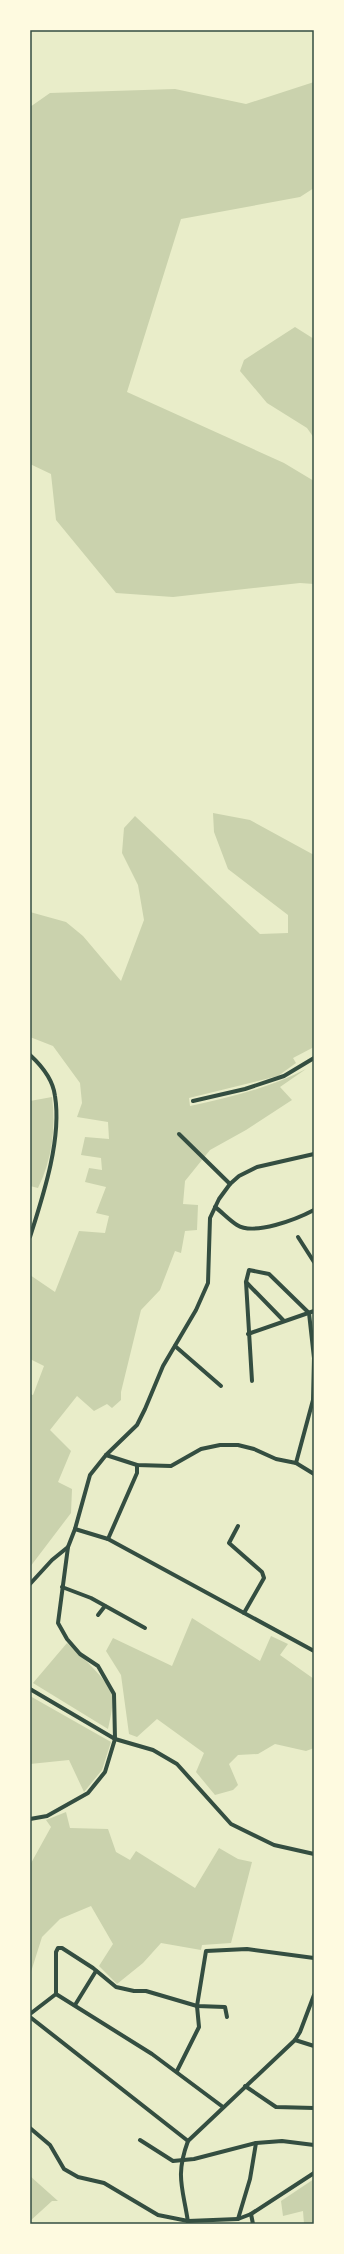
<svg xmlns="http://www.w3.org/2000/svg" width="344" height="2254" font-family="'Sofia Sans Condensed',sans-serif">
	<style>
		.green { fill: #cad2ad }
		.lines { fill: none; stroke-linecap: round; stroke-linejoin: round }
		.minor { stroke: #344e41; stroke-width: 4 }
		.neatline { fill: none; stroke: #344e41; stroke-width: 1.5 }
	</style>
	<rect width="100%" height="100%" fill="#e9edc9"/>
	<g class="green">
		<path d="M314,82V188L300,197L181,219L127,392L284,463L314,481V584L300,583L173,597L116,593L56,520L51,474L30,464V107L50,93L175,89L246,104Z"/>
		<path d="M295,327L314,339V438L307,428L267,403L240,371L244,360Z"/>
		<path d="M213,813L250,820L314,855V1047L293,1058L296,1063L278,1076L189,1098L190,1106C231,1097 269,1088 306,1069L280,1087L292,1100L246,1130L210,1150L185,1181L183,1204L198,1205L197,1230L185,1231L181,1253L175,1251L160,1290L141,1310L121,1392V1400L112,1408L107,1404L94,1411L77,1396L50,1430L71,1451L58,1482L72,1489L71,1513L30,1567V1394L33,1395L44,1366L30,1359V1275L55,1292L79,1231L105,1233L109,1216L96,1213L106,1187L85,1182L89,1168L102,1170L101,1158L81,1155L85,1137L109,1139L108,1122L77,1117L82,1103L80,1083L53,1046L30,1037V912L66,922L83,936L121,981L144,920L138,885L122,853L124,828L135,816L260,934L288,933V915L228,869L214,832Z"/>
		<path d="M52,1097C56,1128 52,1160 38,1188L30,1186V1101Z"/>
		<path d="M192,1618L260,1661L271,1636L288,1644L280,1655L314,1679V1748L306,1751L275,1744L258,1754L238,1755L229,1764L238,1785L233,1790L215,1795L196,1772L204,1753L157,1719L137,1737L129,1734L121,1675L106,1651L113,1638L172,1666Z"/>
		<path d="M67,1643C78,1653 108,1680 112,1694C114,1704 110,1719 108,1729L33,1683Z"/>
		<path d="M30,1696L111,1742L102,1770L84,1792L69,1760L30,1764Z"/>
		<path d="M66,1812L70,1828L108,1829L116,1852L130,1860L136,1851L195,1888L219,1848L238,1859L252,1862L231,1943L202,1945L201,1950L161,1943L143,1963L117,1984L99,1966L113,1944L91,1906L60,1919L42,1937L30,1975V1865L51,1827L46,1820Z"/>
		<path d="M30,2176L58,2201H52L30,2221Z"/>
		<path d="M314,2179V2224H304L303,2211L283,2216L281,2201Z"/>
	</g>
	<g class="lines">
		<g class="minor">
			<path d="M30,1055C42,1066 53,1079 55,1096C62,1139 43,1196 30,1237"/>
			<path d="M193,1101L245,1089L284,1076L314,1058"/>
			<path d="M179,1134L230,1184"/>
			<path d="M215,1207C222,1212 229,1220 237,1225C254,1236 297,1219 314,1210"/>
			<path d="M298,1237L314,1262"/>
			<path d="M246,1282L284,1321"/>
			<path d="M248,1334L314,1311"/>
			<path d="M175,1346L221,1386"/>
			<path d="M252,1381L246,1282L249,1270L269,1274L309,1313L314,1358L313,1400L296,1463"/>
			<path d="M106,1455L137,1465L171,1466L201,1449L220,1445H238L254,1449L276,1459L296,1463L314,1474"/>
			<path d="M238,1526L229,1543L262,1572L264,1578L244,1613"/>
			<path d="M75,1529L108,1539L314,1651"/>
			<path d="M108,1539L137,1473V1465"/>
			<path d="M30,1584L52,1560L68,1547L75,1529L90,1475L106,1455L137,1425L145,1409L163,1366L196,1310L208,1283L210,1218L219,1199L230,1184L239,1176L257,1167L314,1154"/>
			<path d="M62,1587L91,1598L145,1628"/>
			<path d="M98,1615L105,1606"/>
			<path d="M30,1689L115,1739L153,1750L177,1764L231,1824L274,1845L314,1854"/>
			<path d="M30,1819L47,1816L88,1793L105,1772L115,1739L114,1694L98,1666L80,1654L67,1639L58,1623L68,1547"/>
			<path d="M56,1994L152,2054L223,2107"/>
			<path d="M75,2005L96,1971"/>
			<path d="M30,2014L56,1994V1952L58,1948H62L93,1968L116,1987L134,1991H146L197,2006L225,2007L227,2017"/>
			<path d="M30,2017L188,2141"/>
			<path d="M295,2040L314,2046"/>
			<path d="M177,2071L199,2027L197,2006L206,1951L247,1949L314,1958"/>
			<path d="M245,2086L276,2107L314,2108"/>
			<path d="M30,2128L50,2145L64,2169L78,2177L104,2183L158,2215L188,2221L238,2219L251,2214L314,2173"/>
			<path d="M140,2140L173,2161L194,2159L256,2143L282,2141L314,2145"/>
			<path d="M251,2214L253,2224"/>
			<path d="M238,2219L250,2179L256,2143"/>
			<path d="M188,2222C183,2188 175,2176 188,2141L295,2040L300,2032L314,1995"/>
		</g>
	</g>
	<rect width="344" height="2254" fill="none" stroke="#fefae0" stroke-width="62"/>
	<rect x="31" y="31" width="282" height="2192" class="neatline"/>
</svg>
